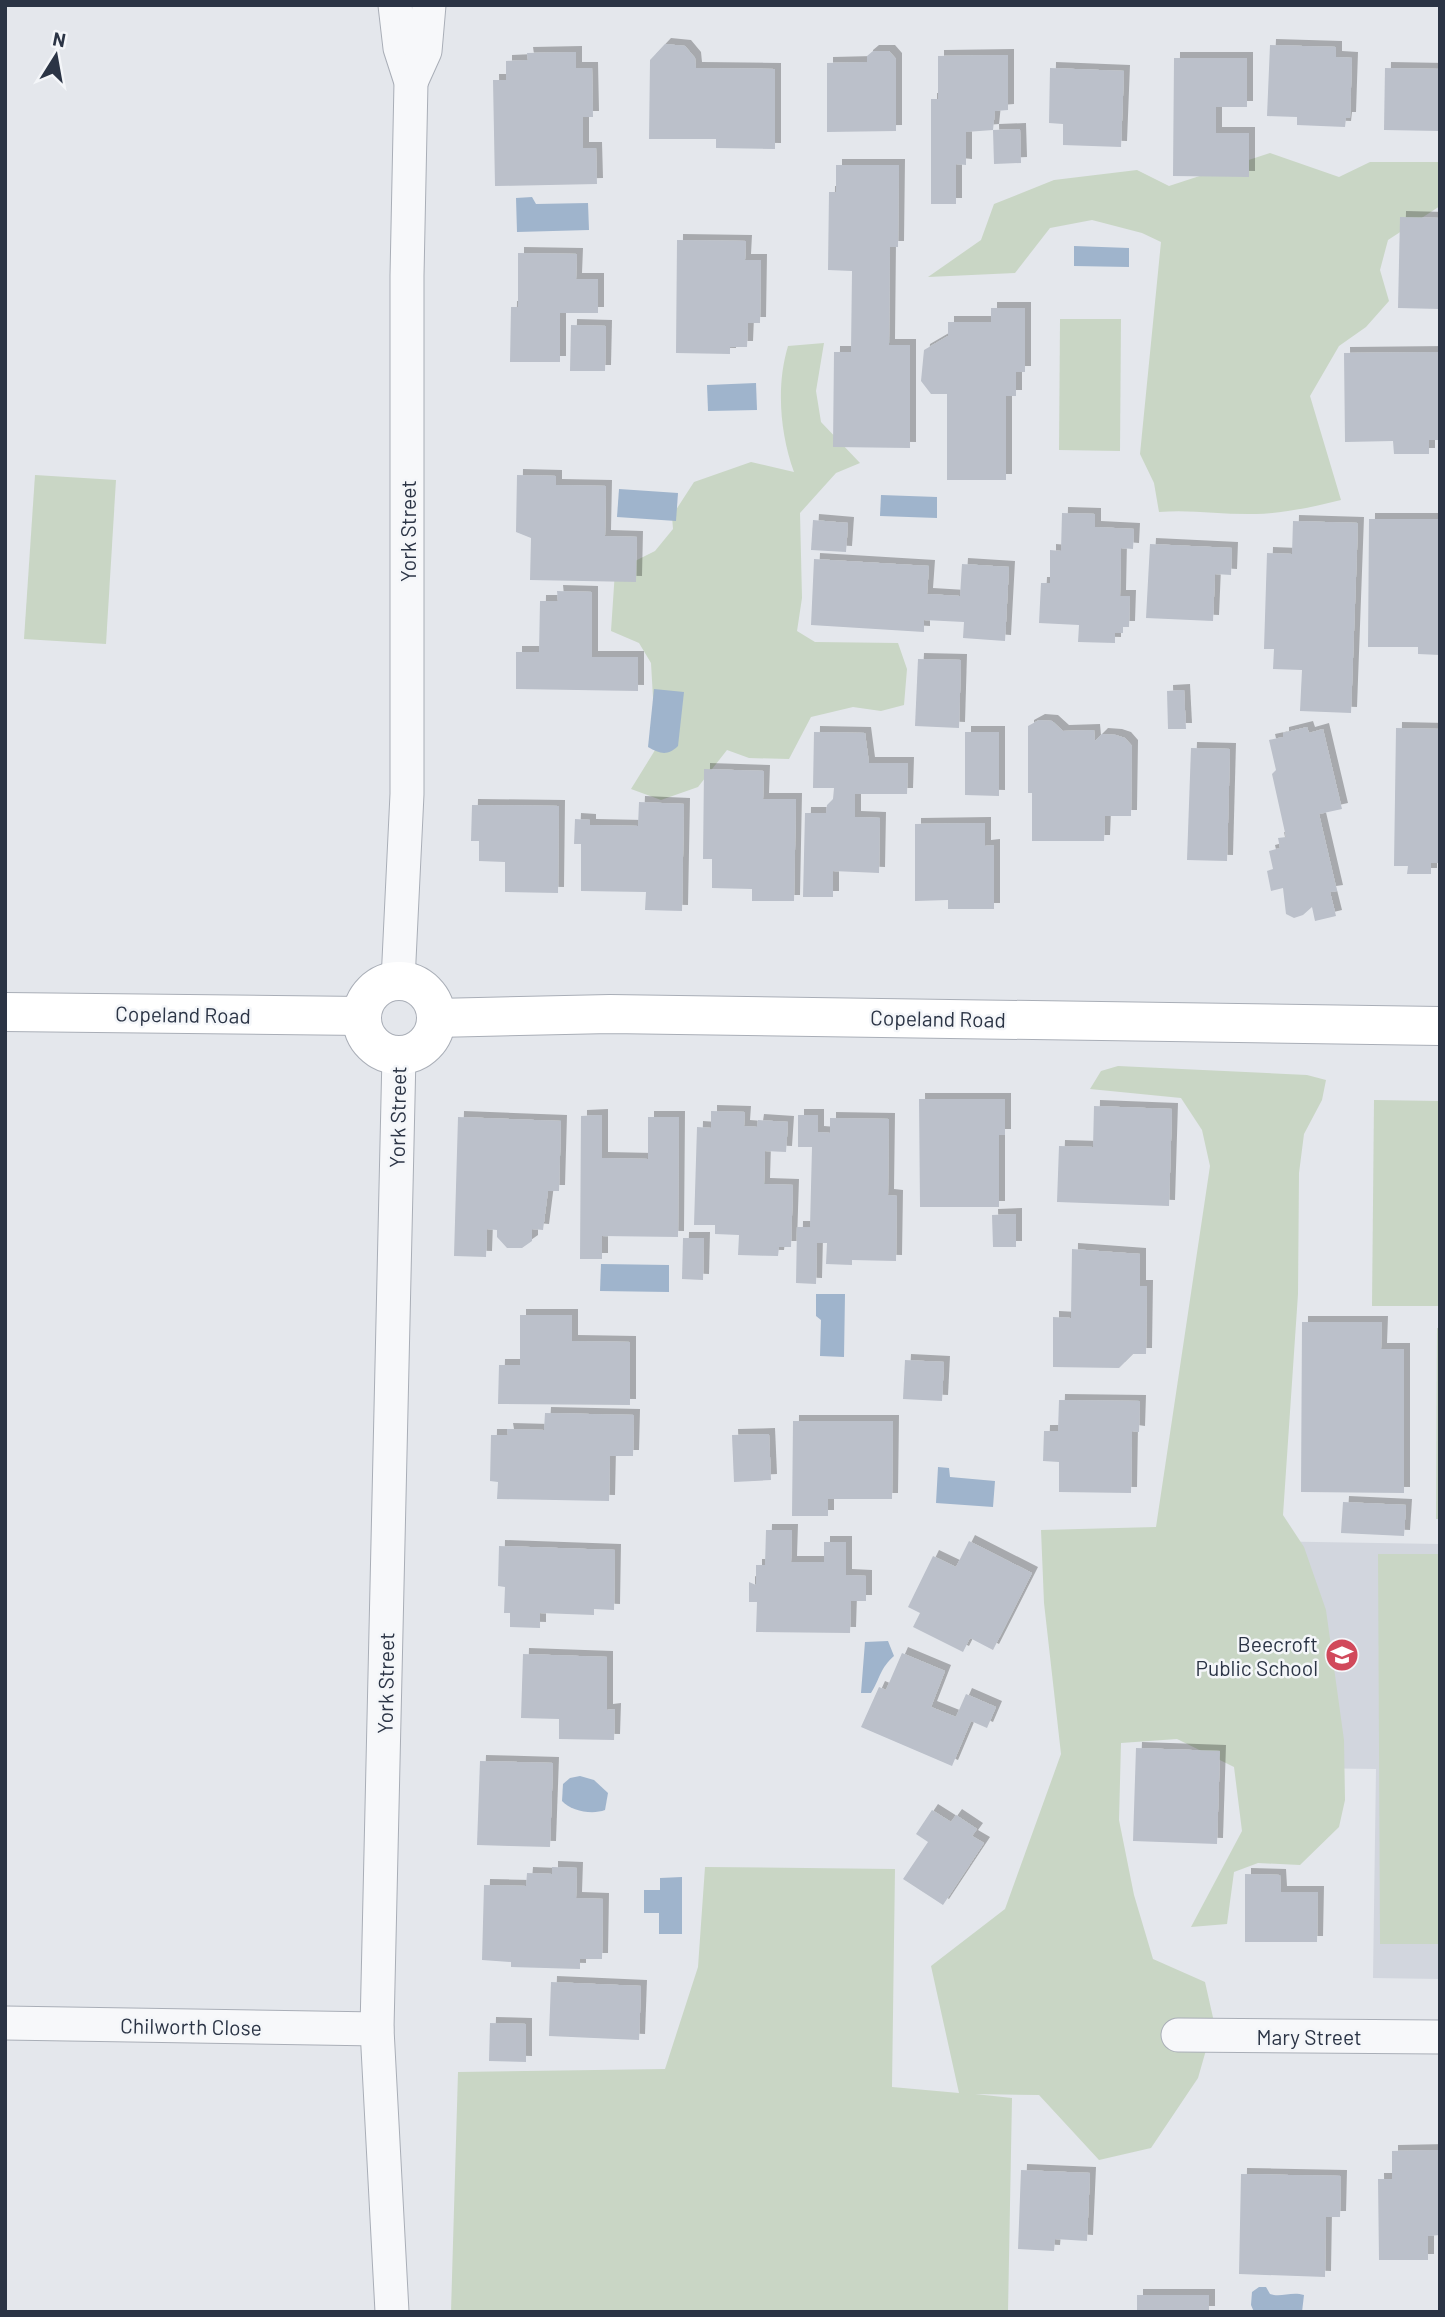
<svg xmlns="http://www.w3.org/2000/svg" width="1445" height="2317" font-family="Barlow,sans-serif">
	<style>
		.built { fill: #d2d6de }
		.green { fill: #c9d6c5 }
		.water { fill: #9fb4cc }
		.building { fill: #bbc0ca; filter: url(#shadow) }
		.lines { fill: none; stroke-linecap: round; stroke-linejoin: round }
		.minor-casing { stroke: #a9aeb7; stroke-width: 35 }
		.secondary-casing { stroke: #a9aeb7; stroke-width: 40 }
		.minor { stroke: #f7f8fa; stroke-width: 33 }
		.secondary { stroke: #fff; stroke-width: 38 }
		.labels { text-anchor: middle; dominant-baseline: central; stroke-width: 5; stroke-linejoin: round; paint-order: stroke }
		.street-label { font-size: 21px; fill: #2b3445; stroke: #f4f6f9 }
		.poi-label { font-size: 21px; fill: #2b3445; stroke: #f4f6f9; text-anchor: end }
	</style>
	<defs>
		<filter id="shadow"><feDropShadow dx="6" dy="-6" stdDeviation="0" flood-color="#0004"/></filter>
	</defs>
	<rect width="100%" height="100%" fill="#e4e7ec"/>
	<path class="built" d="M1246,1541L1440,1544V1979L1373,1978L1376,1769L1242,1767Z"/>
	<g class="green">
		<path d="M1270,153L1339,177L1370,162H1440V206L1388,240L1380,270L1389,301L1366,327L1339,346L1310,396L1341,500C1313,507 1285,513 1256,514C1223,515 1191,509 1159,512L1154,483L1140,454L1161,242L1142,233L1092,220L1050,228L1015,273L928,277L981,240L994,204L1054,180L1137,170L1169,186Z"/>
		<path d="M1060,319H1121L1120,451L1059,450Z"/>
		<path d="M824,343L816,391L821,422L860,463L836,473L800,513L802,598L797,631L815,642L898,643L907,669L904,705L881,711L853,707L811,717L789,759L749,758L727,750L698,787L661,800L631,789L660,742L654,715L651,663L639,643L611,631L615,571L655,551L673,529L672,516L694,482L751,462L794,472C780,433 776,386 788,346Z"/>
		<path d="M35,475L116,480L106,644L24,639Z"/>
		<path d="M1118,1066L1307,1075L1326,1080L1322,1100L1304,1134L1299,1173L1298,1294L1283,1515L1304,1547L1326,1610L1344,1740L1345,1800L1339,1827L1300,1865L1258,1863L1234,1872L1227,1924L1191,1927L1242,1831L1234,1767L1177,1739L1121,1743L1119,1820L1134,1895L1153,1959L1205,1982L1214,2022L1198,2078L1151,2148L1099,2160L1039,2095L975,2094L1012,2098L1008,2312H451L458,2072L665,2069L698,1967L705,1867L895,1869L892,2087L959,2093L931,1966L1005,1909L1061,1754L1044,1603L1041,1530L1156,1527L1210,1166L1202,1130L1181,1098L1090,1089L1101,1071Z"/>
		<path d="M1374,1100L1440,1101V1306H1372Z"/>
		<path d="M1437,1328H1440V1519H1436Z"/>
		<path d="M1378,1554H1440V1944H1380Z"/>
	</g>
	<g class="water">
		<path d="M532,197L536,204L588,203L589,230L517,232L516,198Z"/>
		<path d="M1074,246L1129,248V267L1074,266Z"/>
		<path d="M756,383L757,410L708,411L707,385Z"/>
		<path d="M619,489L678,493L676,521L617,517Z"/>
		<path d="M881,495L937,497V518L880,516Z"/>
		<path d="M654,689L684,692L678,746C668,756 660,754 648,747Z"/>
		<path d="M601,1264L669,1265V1292L600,1291Z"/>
		<path d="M816,1294H845L844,1357L820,1356L821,1320L816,1316Z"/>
		<path d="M938,1467L949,1468L950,1477L995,1481L993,1507L936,1503Z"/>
		<path d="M888,1641L894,1656C880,1668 880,1679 871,1693H861L865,1642Z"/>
		<path d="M580,1776L594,1780L608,1793L605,1810C592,1815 571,1811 562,1801L563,1784L570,1778Z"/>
		<path d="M682,1877V1934H659V1913H644V1890H660V1878Z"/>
		<path d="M1259,2287H1266L1270,2294C1281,2298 1291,2291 1304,2295L1302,2312H1254L1251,2305L1252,2292Z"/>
	</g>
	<g class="building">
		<path d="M665,44L685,46L695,58L696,68L775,69V149L716,148V139H649L650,60Z"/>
		<path d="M1270,45L1336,47V57L1352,58L1350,118H1346L1345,127L1297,125V117L1267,116Z"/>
		<path d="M873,51H889L896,59V131L827,132V63L867,62V56Z"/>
		<path d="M576,52V68H592L593,117H583V148H596L597,184L495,186L493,80H506V61L528,60L527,53Z"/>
		<path d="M1008,55V110L995,111L993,130L966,132V165L956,164V204H931V99H938V56Z"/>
		<path d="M1174,58H1247V107H1216V133H1249V177L1173,176Z"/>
		<path d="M1050,68L1124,71L1121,147L1063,145V124L1049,123Z"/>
		<path d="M1385,68L1440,69V131L1384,130Z"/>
		<path d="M1020,129L1021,163L994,164L993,130Z"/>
		<path d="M836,165H899L898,247H890L889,345H910V448L833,447L834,352H851L852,271L828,270L829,192H836Z"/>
		<path d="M1400,217L1440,218V309L1398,308Z"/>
		<path d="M677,240L746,241L745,260H761L760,323H748L747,347H730V354L676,353Z"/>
		<path d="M518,253L577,254L576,279H598V313H560V362H510L511,307H518Z"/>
		<path d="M991,308H1025V372H1016V396H1006V480H947V394H931L921,381L924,350L948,336V322H991Z"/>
		<path d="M571,325L606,326L605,371H570Z"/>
		<path d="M1440,352V440H1429V454H1394L1393,441L1345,442L1344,353Z"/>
		<path d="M517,475L556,476V485L606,486L605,536L637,537L636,582L530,580L531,538L516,532Z"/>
		<path d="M1062,513L1095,514V527L1134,529L1133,549L1121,548L1120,596H1130L1129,627H1123V633H1115V643L1078,642L1079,625L1039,623L1041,583H1050V550L1061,551Z"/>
		<path d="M1369,519H1440V655L1418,654V647H1368Z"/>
		<path d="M813,520L848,523L846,552L811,550Z"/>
		<path d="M1293,521L1358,523L1351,713L1300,711L1302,670L1273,669L1274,649H1264L1267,553L1292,554Z"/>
		<path d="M1150,544L1232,548L1231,575L1215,574L1213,621L1146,618Z"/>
		<path d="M814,559L929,566L927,594L960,596L962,564L1009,567L1005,641L963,638L964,622L924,620V632L811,625Z"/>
		<path d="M557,591L592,592V657H638V691L516,689V652H539L540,601H558Z"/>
		<path d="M918,659L961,660L959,728L915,726Z"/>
		<path d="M1184,690L1186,729H1168L1167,691Z"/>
		<path d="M1039,720L1052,721L1063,731L1094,730L1095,741L1102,734L1116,735L1125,738L1132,746L1131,816H1105L1104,841H1032V793H1028V726Z"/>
		<path d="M1307,727L1309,733L1323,729L1342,809L1319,814L1337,891L1330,892L1336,916L1315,921L1312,907L1303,915L1294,918L1286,914L1283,888L1271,891L1267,871L1273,869L1269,851L1280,848L1278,838L1286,837L1272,774L1276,770L1269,740L1283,737V733Z"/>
		<path d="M1396,728L1440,729V863H1431V874H1407L1408,866H1394Z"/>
		<path d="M814,732L865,733L869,763H908L907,794H855V817L880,818L879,873L833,871V897H803L805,813H826L827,805L833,799L834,788H813Z"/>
		<path d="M965,732H999V796L965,795Z"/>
		<path d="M1191,748L1230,749L1227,861L1187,860Z"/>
		<path d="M704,769L764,771L763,799H796L794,901H752V889L712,888V859H703Z"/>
		<path d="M639,802L684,804L682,911L645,910L646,892L581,891V844H574L575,819L590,820V825L638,826Z"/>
		<path d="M472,805L559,806L558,893L505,892V862L479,861V841H471Z"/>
		<path d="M985,823V846L994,845V909H948V900L915,901V824Z"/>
		<path d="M919,1099H1005V1135H999V1207H920Z"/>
		<path d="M1094,1106L1172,1109L1169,1206L1057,1202L1059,1146L1093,1147Z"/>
		<path d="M711,1111L745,1112L744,1126L757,1127L758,1120L788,1122L786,1152L765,1151L764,1184L793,1185L791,1247H779L778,1256L738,1255L739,1235L715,1234V1225H694L697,1127L711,1128Z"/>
		<path d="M602,1115V1158L648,1159V1117H679L678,1237L602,1236V1259H580L581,1116Z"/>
		<path d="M798,1115H818V1132L830,1133V1118L889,1119L888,1195L897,1196L896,1261L852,1260V1265L826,1264L827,1243H817L816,1284L796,1283L797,1227H810L812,1147H798Z"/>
		<path d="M458,1117L561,1121L559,1191H548L543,1230L532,1229V1241L522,1248H507L497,1237V1230L487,1229L486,1257L454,1256Z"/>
		<path d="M1016,1214V1247H993L992,1215Z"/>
		<path d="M683,1238H704L703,1280L682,1279Z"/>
		<path d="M1072,1249L1140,1254V1286H1147L1146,1354H1133L1119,1368L1053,1367V1317L1071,1318Z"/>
		<path d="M520,1315H572V1341L630,1342V1405L498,1404L499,1365H520Z"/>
		<path d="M1302,1322H1382L1381,1349H1404V1493L1301,1492Z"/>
		<path d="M905,1360L944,1362L942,1401L903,1399Z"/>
		<path d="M1059,1400L1140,1401L1139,1432L1132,1431L1131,1493L1059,1492V1462L1043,1461L1044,1431H1058Z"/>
		<path d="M545,1413L634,1415L633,1456H610L609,1501L497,1499L498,1482L490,1481L491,1435H508L507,1429L544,1430Z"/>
		<path d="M793,1421H893L892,1499H828V1516H792Z"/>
		<path d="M769,1434L771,1480L734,1482L732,1435Z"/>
		<path d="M1343,1502L1406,1505L1404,1536L1341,1533Z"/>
		<path d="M766,1530H792L791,1562H824V1542H846V1575L866,1576V1601H851L850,1633L756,1632L757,1602H749V1582L756,1585V1565H765Z"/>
		<path d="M969,1541L1032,1573L993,1650L970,1638L963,1652L913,1627L920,1613L908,1607L933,1556L956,1567Z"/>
		<path d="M499,1546L615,1550L614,1610L594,1609V1615L540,1613V1628L510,1627V1613H504L505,1587L498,1586Z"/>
		<path d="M902,1653L945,1671L931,1707L956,1717L966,1694L996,1707L987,1728L971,1721L952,1766L861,1727L879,1687L886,1690Z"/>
		<path d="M523,1654L607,1657V1710L615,1709L614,1740L559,1739V1719L521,1718Z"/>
		<path d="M1136,1748L1220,1751L1217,1844L1133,1841Z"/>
		<path d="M480,1761L553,1763L550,1847L477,1845Z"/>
		<path d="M932,1810L951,1822L956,1815L977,1829L972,1836L984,1843L943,1905L903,1879L928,1842L916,1834Z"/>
		<path d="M552,1867L577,1868L576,1898L603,1899L602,1959H580V1969L511,1967V1962L482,1960L484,1885L526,1886L527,1873L552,1874Z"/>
		<path d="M1245,1874L1280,1875L1281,1892H1318L1317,1942H1245Z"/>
		<path d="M551,1982L641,1986L639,2040L549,2036Z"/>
		<path d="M490,2023L526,2024V2062L489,2061Z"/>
		<path d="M1440,2150V2235L1428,2236V2260H1379L1378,2179H1392V2151Z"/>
		<path d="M1021,2170L1090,2173L1087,2241L1055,2239L1054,2251L1018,2249Z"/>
		<path d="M1241,2174L1341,2176L1340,2217H1326L1325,2277L1239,2274Z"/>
		<rect x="1137" y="2295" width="72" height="17"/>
	</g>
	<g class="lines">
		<defs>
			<g id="minor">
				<path d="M395,5L400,48L411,82L407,276V794L398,981"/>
				<path d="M411,82L425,51L429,5"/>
				<path d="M5,2023L377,2029"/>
				<path d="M1178,2035L1440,2037"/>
				<path d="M392,2312L377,2029L399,1055"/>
			</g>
			<g id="secondary">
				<circle cx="399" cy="1018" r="37"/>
				<path d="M5,1012L362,1016"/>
				<path d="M436,1018L610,1014L1440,1026"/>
			</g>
		</defs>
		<use href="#minor" class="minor-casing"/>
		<use href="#secondary" class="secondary-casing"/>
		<use href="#minor" class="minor"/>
		<use href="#secondary" class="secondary"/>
	</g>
	<defs>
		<symbol id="school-disc" viewBox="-11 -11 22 22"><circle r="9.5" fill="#d1495b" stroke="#f4f6f9"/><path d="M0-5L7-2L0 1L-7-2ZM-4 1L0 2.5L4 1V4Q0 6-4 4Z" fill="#fff"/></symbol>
	</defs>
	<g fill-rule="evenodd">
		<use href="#school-disc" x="1323" y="1636" width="38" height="38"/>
	</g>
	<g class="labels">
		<g class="street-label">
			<text transform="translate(407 531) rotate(-90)">York Street</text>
			<text transform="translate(183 1014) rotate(1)">Copeland Road</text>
			<text transform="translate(938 1018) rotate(1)">Copeland Road</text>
			<text transform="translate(397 1117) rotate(-89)">York Street</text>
			<text transform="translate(385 1683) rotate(-89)">York Street</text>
			<text transform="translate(191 2026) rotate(1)">Chilworth Close</text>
			<text x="1309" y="2036">Mary Street</text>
		</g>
		<g class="poi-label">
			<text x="1318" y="1643">Beecroft<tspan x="1318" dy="24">Public School</tspan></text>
		</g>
	</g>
	<rect width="1445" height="2317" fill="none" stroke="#2b3445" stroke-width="14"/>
	<g transform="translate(56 56) rotate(11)" stroke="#f4f6f9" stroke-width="5" paint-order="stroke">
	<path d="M0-5L12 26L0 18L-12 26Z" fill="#2b3445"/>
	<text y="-10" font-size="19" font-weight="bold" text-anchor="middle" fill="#2b3445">N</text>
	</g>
</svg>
